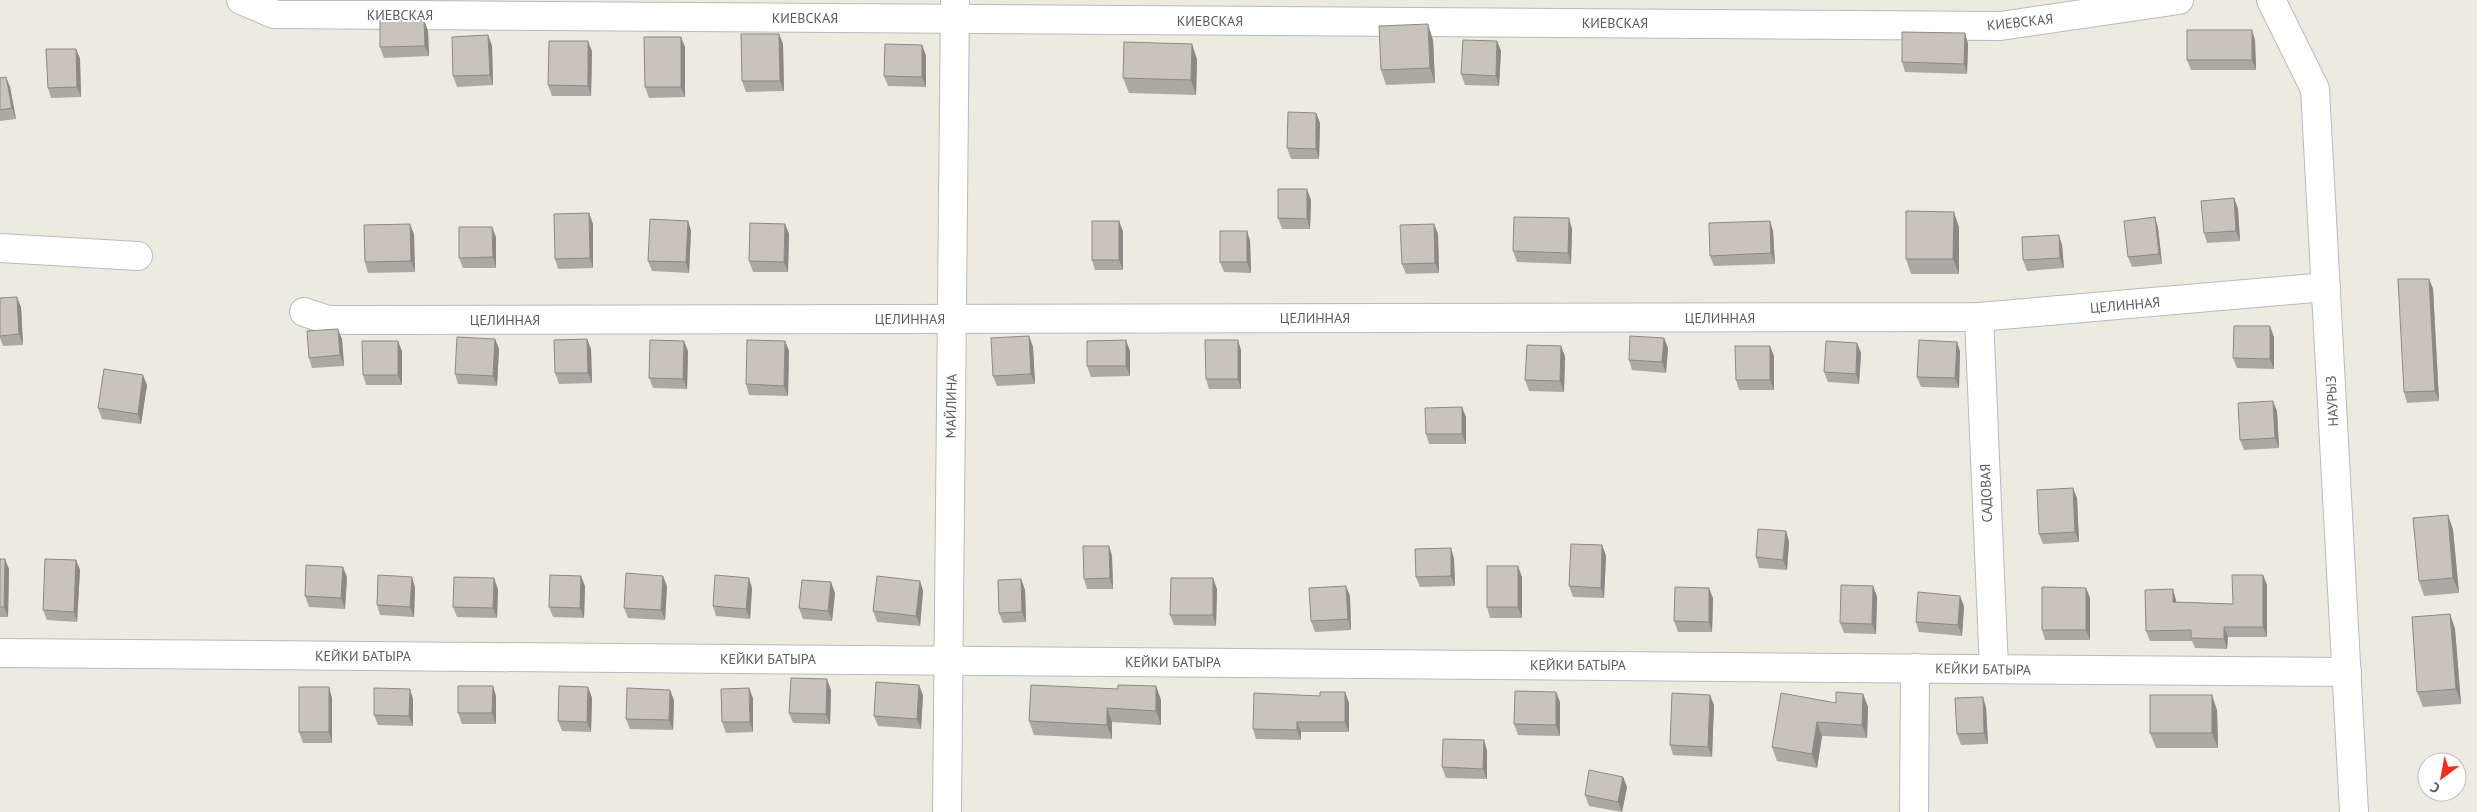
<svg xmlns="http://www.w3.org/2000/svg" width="2477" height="812" font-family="'PT Sans',sans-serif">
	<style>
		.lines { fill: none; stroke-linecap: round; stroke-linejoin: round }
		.minor-casing { stroke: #b7bac0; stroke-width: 30 }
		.minor { stroke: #fff; stroke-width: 28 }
		.wall { fill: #aca9a2 }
		.shaded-wall { fill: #8c8984 }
		.building { fill: #c8c4bc; stroke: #8c8984 }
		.labels { text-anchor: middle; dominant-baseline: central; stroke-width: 4; stroke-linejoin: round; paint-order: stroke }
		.street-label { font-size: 14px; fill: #585c62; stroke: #fff }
	</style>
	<rect width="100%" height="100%" fill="#edeadf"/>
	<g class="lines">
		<defs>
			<g id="minor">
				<path d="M241,0L274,14L2000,26L2179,0"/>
				<path d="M2271,0L2315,89L2354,812"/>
				<path d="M0,248L138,256"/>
				<path d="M304,312L328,320L1979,317L2326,287"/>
				<path d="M1979,317L1994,669"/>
				<path d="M0,653L2347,672"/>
				<path d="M947,812L955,1"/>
				<path d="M1914,812L1915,668"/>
			</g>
		</defs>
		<use href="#minor" class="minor-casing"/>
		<use href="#minor" class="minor"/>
	</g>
	<g class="wall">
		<path d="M424,20L428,31L429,56L384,58L380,47Z"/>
		<path d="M1965,33L1968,44L1967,74L1905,72L1902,62Z"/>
		<path d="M779,34L783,44L784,91L746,92L742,81Z"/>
		<path d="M488,35L492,46L493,85L457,87L453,76Z"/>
		<path d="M1433,40L1435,83L1386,85L1381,70Z"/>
		<path d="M2255,40L2256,70H2191L2187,60Z"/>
		<path d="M1497,41L1501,51L1499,86L1465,85L1461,74Z"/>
		<path d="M922,45L926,56V87L888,86L884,76Z"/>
		<path d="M685,47V97L649,98L645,87Z"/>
		<path d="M76,49L80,59L81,97L51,98L48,88Z"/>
		<path d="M592,51L591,96H552L548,85Z"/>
		<path d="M1197,59L1196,95L1129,93L1123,78Z"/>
		<path d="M0,78L10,87L16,119L0,121Z"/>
		<path d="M1316,113L1320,123L1319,159H1291L1287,148Z"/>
		<path d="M2234,198L2238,209L2240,241L2207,243L2204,233Z"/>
		<path d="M1311,200L1310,229H1282L1278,218Z"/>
		<path d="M589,213L593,224V268L558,269L555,259Z"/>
		<path d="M2155,217L2158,228L2162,264L2132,267L2128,257Z"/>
		<path d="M688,221L691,231L689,273L652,271L648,261Z"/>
		<path d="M1770,221L1773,231L1775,264L1714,266L1710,256Z"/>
		<path d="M785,224L789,234L788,272H753L749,261Z"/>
		<path d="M1434,224L1438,234L1439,273L1406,274L1402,264Z"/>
		<path d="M1959,227V274H1911L1906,259Z"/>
		<path d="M1572,229L1571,264L1517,262L1513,251Z"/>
		<path d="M1123,231V270H1095L1092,260Z"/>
		<path d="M1247,231L1250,241L1251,273L1224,272L1220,262Z"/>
		<path d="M414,234L415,272L368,273L365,262Z"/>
		<path d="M496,237V268H463L459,258Z"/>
		<path d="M2062,245L2064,268L2027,271L2023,260Z"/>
		<path d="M2429,279L2433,289L2439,401L2407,403L2404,392Z"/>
		<path d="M0,298L21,307L23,345L3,346L0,338Z"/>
		<path d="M1029,336L1033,347L1035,384L997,386L993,376Z"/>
		<path d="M2274,337V369L2237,368L2233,358Z"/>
		<path d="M1664,338L1668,348L1666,373L1632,370L1629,360Z"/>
		<path d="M342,339L344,366L312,368L309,358Z"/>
		<path d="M495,339L499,349L497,386L458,384L455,374Z"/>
		<path d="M587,339L591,349L592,383L559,384L555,373Z"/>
		<path d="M785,341L789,351L788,396L749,395L746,384Z"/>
		<path d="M1957,342L1960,352L1959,388L1921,387L1917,377Z"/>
		<path d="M1857,343L1861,353L1859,384L1828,382L1824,372Z"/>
		<path d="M1241,350V389H1209L1206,379Z"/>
		<path d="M402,351V385H366L363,375Z"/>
		<path d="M688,351L687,389L653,388L649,378Z"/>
		<path d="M1130,351V376L1091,377L1087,366Z"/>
		<path d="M1565,356L1564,392L1529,391L1525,380Z"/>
		<path d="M1774,356V390H1739L1736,380Z"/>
		<path d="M147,385L141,424L102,419L98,408Z"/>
		<path d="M2277,411L2279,448L2244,450L2240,440Z"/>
		<path d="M1466,417V444H1429L1426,434Z"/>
		<path d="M2077,498L2079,542L2043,544L2039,534Z"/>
		<path d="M2448,515L2453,530L2459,593L2424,596L2419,581Z"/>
		<path d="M1786,531L1789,542L1787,570L1759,568L1756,557Z"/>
		<path d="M1602,545L1606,556L1604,598L1573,597L1569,586Z"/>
		<path d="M1109,546L1112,556L1113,589H1087L1084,579Z"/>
		<path d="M1451,548L1454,559L1455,586L1420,587L1416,577Z"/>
		<path d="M0,559L9,569L8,617H0Z"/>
		<path d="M76,560L80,570L77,622L47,620L43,610Z"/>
		<path d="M2263,575L2267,585V637H2228L2227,649L2195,648L2192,641H2150L2146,631L2176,600V602L2233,604Z"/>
		<path d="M347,577L345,609L309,607L305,596Z"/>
		<path d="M1522,577V618H1490L1487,607Z"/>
		<path d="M1021,579L1025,590L1026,622L1003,623L999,613Z"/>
		<path d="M920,581L923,591L920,626L877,622L873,611Z"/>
		<path d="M585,586L584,618L553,617L549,607Z"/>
		<path d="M667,586L665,620L628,618L624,608Z"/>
		<path d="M415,587L414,617L380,615L377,605Z"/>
		<path d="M752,588L750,619L716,616L713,606Z"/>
		<path d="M2086,588L2090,598V640H2045L2042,630Z"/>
		<path d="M498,589L497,618L457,617L453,607Z"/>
		<path d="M1217,589L1216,626L1174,625L1170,615Z"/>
		<path d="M835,593L832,621L803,619L799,608Z"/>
		<path d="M1350,596L1351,630L1315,632L1311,621Z"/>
		<path d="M1877,596L1876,634L1844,633L1840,623Z"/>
		<path d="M1713,598L1712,632H1678L1674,621Z"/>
		<path d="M1964,606L1962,636L1919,632L1916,622Z"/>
		<path d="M2450,614L2455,629L2461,704L2423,707L2417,692Z"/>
		<path d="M1156,686L1161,700V725L1112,722V739L1034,735L1029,721L1118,689Z"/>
		<path d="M588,687L592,698L591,732L562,731L558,721Z"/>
		<path d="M831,690L830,724L793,723L789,713Z"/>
		<path d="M1345,692L1349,703V732H1301V740L1256,739L1253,729L1320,696Z"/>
		<path d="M1556,692L1560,702V736L1518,735L1514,724Z"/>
		<path d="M1863,694L1868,707L1867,738L1822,736L1817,768L1777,761L1772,747L1836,703Z"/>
		<path d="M923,695L921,729L878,726L874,716Z"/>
		<path d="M496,696V724H462L458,713Z"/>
		<path d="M332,698V743H303L299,732Z"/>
		<path d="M753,698V732L726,733L722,722Z"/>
		<path d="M413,699V726L378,725L374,715Z"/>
		<path d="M674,700L673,730L630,729L626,719Z"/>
		<path d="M1714,705L1712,757L1673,755L1670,745Z"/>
		<path d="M1986,707L1988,744L1961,745L1957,734Z"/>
		<path d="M2217,710L2218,748H2156L2150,733Z"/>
		<path d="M1484,740L1487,751V779L1446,778L1442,767Z"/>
		<path d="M1623,777L1627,787L1622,812L1589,806L1585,795Z"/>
	</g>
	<g class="shaded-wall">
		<path d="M424,20L428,31L429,56L425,46Z"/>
		<path d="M1428,24L1433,40L1435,83L1430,68Z"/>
		<path d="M2252,30L2255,40L2256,70L2252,60Z"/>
		<path d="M1965,33L1968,44L1967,74L1964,64Z"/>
		<path d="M779,34L783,44L784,91L780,81Z"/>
		<path d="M488,35L492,46L493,85L490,75Z"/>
		<path d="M681,37L685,47V97L681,87Z"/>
		<path d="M588,41L592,51L591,96L588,86Z"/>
		<path d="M1497,41L1501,51L1499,86L1496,76Z"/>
		<path d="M1192,44L1197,59L1196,95L1191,80Z"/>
		<path d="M922,45L926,56V87L922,77Z"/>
		<path d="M76,49L80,59L81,97L77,87Z"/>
		<path d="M6,77L10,87L16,119L12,108Z"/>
		<path d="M1316,113L1320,123L1319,159L1316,149Z"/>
		<path d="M1307,189L1311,200L1310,229L1307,219Z"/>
		<path d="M2234,198L2238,209L2240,241L2236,231Z"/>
		<path d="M1954,212L1959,227V274L1953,259Z"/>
		<path d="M589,213L593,224V268L590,258Z"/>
		<path d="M2155,217L2158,228L2162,264L2159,254Z"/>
		<path d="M1569,218L1572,229L1571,264L1568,253Z"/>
		<path d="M688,221L691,231L689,273L686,262Z"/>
		<path d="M1119,221L1123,231V270L1119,260Z"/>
		<path d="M1770,221L1773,231L1775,264L1771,253Z"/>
		<path d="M410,224L414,234L415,272L411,261Z"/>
		<path d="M785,224L789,234L788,272L784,262Z"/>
		<path d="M1434,224L1438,234L1439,273L1435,263Z"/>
		<path d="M492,227L496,237V268L493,257Z"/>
		<path d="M1247,231L1250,241L1251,273L1247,262Z"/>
		<path d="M2059,235L2062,245L2064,268L2060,258Z"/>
		<path d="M2429,279L2433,289L2439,401L2435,391Z"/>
		<path d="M17,297L21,307L23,345L19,334Z"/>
		<path d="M2270,326L2274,337V369L2270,359Z"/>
		<path d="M338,329L342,339L344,366L340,355Z"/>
		<path d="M1029,336L1033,347L1035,384L1031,374Z"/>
		<path d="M1664,338L1668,348L1666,373L1662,362Z"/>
		<path d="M495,339L499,349L497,386L493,376Z"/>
		<path d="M587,339L591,349L592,383L588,373Z"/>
		<path d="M1126,340L1130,351V376L1126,366Z"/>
		<path d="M1238,340L1241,350V389L1238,379Z"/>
		<path d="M398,341L402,351V385L398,375Z"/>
		<path d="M684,341L688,351L687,389L683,379Z"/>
		<path d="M785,341L789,351L788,396L784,386Z"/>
		<path d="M1957,342L1960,352L1959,388L1955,378Z"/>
		<path d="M1857,343L1861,353L1859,384L1856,374Z"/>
		<path d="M1561,346L1565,356L1564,392L1560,381Z"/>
		<path d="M1770,346L1774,356V390L1770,380Z"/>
		<path d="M143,375L147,385L141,424L138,414Z"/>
		<path d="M2273,401L2277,411L2279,448L2275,438Z"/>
		<path d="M1462,407L1466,417V444L1462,434Z"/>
		<path d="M2073,488L2077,498L2079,542L2075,532Z"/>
		<path d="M2448,515L2453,530L2459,593L2453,578Z"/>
		<path d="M1786,531L1789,542L1787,570L1783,560Z"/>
		<path d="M1602,545L1606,556L1604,598L1601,588Z"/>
		<path d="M1109,546L1112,556L1113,589L1110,578Z"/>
		<path d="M1451,548L1454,559L1455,586L1451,576Z"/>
		<path d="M5,559L9,569L8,617L4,607Z"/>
		<path d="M76,560L80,570L77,622L74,612Z"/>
		<path d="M1518,566L1522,577V618L1518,607Z"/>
		<path d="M343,567L347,577L345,609L341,598Z"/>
		<path d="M2263,575L2267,585V637L2263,627Z"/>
		<path d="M581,576L585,586L584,618L580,608Z"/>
		<path d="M663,576L667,586L665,620L661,610Z"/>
		<path d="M412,577L415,587L414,617L410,607Z"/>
		<path d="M494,578L498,589L497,618L493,608Z"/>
		<path d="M749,578L752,588L750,619L746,609Z"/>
		<path d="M1213,578L1217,589L1216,626L1213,615Z"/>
		<path d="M1021,579L1025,590L1026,622L1022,612Z"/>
		<path d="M920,581L923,591L920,626L916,616Z"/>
		<path d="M831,582L835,593L832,621L828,611Z"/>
		<path d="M1346,586L1350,596L1351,630L1348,619Z"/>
		<path d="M1873,586L1877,596L1876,634L1872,624Z"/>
		<path d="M1709,588L1713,598L1712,632L1709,622Z"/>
		<path d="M2086,588L2090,598V640L2086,630Z"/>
		<path d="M2173,589L2176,600L2177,613L2173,602Z"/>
		<path d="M1960,596L1964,606L1962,636L1958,625Z"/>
		<path d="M2450,614L2455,629L2461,704L2456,689Z"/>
		<path d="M2224,627L2228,637L2227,649L2224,639Z"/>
		<path d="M827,679L831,690L830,724L826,714Z"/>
		<path d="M919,685L923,695L921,729L917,719Z"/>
		<path d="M493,686L496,696V724L492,713Z"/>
		<path d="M1156,686L1161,700V725L1156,711Z"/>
		<path d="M329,687L332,698V743L329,732Z"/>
		<path d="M588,687L592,698L591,732L587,722Z"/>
		<path d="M749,688L753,698V732L750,722Z"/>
		<path d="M410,689L413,699V726L409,716Z"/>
		<path d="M670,690L674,700L673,730L669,720Z"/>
		<path d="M1345,692L1349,703V732L1345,722Z"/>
		<path d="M1556,692L1560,702V736L1556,725Z"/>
		<path d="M1863,694L1868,707L1867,738L1862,725Z"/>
		<path d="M1710,695L1714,705L1712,757L1708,747Z"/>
		<path d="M2212,695L2217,710L2218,748L2212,733Z"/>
		<path d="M1983,697L1986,707L1988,744L1984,733Z"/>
		<path d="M1107,708L1112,722V739L1107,725Z"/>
		<path d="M1297,722L1301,732V740L1297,730Z"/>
		<path d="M1817,722L1822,736L1817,768L1812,754Z"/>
		<path d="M1484,740L1487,751V779L1483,769Z"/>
		<path d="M1623,777L1627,787L1622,812L1618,802Z"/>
	</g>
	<g class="building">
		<path d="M380,20H424L425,46L380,47Z"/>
		<path d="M1428,24L1430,68L1381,70L1379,26Z"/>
		<rect x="2187" y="30" width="65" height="30"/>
		<path d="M1902,32L1965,33L1964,64L1902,62Z"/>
		<path d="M741,34H779L780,81H742Z"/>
		<path d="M488,35L490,75L453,76L452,37Z"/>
		<path d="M644,37H681V87H645Z"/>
		<path d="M1463,40L1497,41L1496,76L1461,74Z"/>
		<path d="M549,41H588V86L548,85Z"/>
		<path d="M1124,42L1192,44L1191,80L1123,78Z"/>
		<path d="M885,44L922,45V77L884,76Z"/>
		<path d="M46,49H76L77,87L48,88Z"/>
		<path d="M6,77L12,108L0,110V78Z"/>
		<path d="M1288,112L1316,113V149L1287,148Z"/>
		<path d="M1278,189H1307V219L1278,218Z"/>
		<path d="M2234,198L2236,231L2204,233L2201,201Z"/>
		<path d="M1906,211L1954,212L1953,259H1906Z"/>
		<path d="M589,213L590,258L555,259L554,214Z"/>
		<path d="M1514,217L1569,218L1568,253L1513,251Z"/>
		<path d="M2155,217L2159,254L2128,257L2124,221Z"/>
		<path d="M650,219L688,221L686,262L648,261Z"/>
		<rect x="1092" y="221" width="27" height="39"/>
		<path d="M1770,221L1771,253L1710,256L1709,223Z"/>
		<path d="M750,223L785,224L784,262L749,261Z"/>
		<path d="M410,224L411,261L365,262L364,225Z"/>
		<path d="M1434,224L1435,263L1402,264L1400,225Z"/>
		<path d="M459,227H492L493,257L459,258Z"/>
		<rect x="1220" y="231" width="27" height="31"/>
		<path d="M2059,235L2060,258L2023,260L2022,237Z"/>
		<path d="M2398,279H2429L2435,391L2404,392Z"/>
		<path d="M17,297L19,334L0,336V298Z"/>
		<path d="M2234,326H2270V359L2233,358Z"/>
		<path d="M338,329L340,355L309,358L307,331Z"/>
		<path d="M1029,336L1031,374L993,376L991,338Z"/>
		<path d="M1630,336L1664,338L1662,362L1629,360Z"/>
		<path d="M457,337L495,339L493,376L455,374Z"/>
		<path d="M587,339L588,373H555L554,340Z"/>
		<path d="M650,340L684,341L683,379L649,378Z"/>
		<path d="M747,340L785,341L784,386L746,384Z"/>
		<path d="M1126,340V366H1087V341Z"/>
		<path d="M1205,340H1238V379H1206Z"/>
		<path d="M1919,340L1957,342L1955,378L1917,377Z"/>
		<path d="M362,341H398V375H363Z"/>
		<path d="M1826,341L1857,343L1856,374L1824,372Z"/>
		<path d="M1527,345L1561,346L1560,381L1525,380Z"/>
		<path d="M1735,346H1770V380H1736Z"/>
		<path d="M104,369L143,375L138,414L98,408Z"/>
		<path d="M2273,401L2275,438L2240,440L2238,403Z"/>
		<path d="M1462,407V434H1426L1425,408Z"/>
		<path d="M2073,488L2075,532L2039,534L2037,490Z"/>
		<path d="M2448,515L2453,578L2419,581L2413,518Z"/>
		<path d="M1758,529L1786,531L1783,560L1756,557Z"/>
		<path d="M1571,544L1602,545L1601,588L1569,586Z"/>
		<path d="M1083,546H1109L1110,578L1084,579Z"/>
		<path d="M1451,548V576L1416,577L1415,549Z"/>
		<path d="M0,559H5L4,607H0Z"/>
		<path d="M45,559L76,560L74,612L43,610Z"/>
		<path d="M306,565L343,567L341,598L305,596Z"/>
		<rect x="1487" y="566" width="31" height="41"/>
		<path d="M626,573L663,576L661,610L624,608Z"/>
		<path d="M378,575L412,577L410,607L377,605Z"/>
		<path d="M550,575L581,576L580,608L549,607Z"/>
		<path d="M715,575L749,578L746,609L713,606Z"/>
		<path d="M2232,575H2263V627H2224V639L2191,638V630L2146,631L2145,590L2173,589V602L2233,604Z"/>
		<path d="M877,576L920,581L916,616L873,611Z"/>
		<path d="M454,577L494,578L493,608L453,607Z"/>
		<path d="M1171,578H1213V615H1170Z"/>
		<path d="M1021,579L1022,612L999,613L998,580Z"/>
		<path d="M802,580L831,582L828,611L799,608Z"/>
		<path d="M1841,585L1873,586L1872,624L1840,623Z"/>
		<path d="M1346,586L1348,619L1311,621L1309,588Z"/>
		<path d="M1675,587L1709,588V622L1674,621Z"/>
		<path d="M2042,587L2086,588V630H2042Z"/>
		<path d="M1918,592L1960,596L1958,625L1916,622Z"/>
		<path d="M2450,614L2456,689L2417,692L2412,617Z"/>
		<path d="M791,678L827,679L826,714L789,713Z"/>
		<path d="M876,682L919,685L917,719L874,716Z"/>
		<path d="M1031,685L1118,689V685L1156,686V711L1107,708V725L1029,721Z"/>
		<path d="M458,686H493L492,713H458Z"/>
		<path d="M559,686L588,687L587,722L558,721Z"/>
		<rect x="299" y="687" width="30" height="45"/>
		<path d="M374,688L410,689L409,716L374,715Z"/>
		<path d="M627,688L670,690L669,720L626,719Z"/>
		<path d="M749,688L750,722H722L721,689Z"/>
		<path d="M1515,691L1556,692V725L1514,724Z"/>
		<path d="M1320,692H1345V722H1297V730L1253,729L1254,693L1320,696Z"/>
		<path d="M1836,692L1863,694L1862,725L1817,722L1812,754L1772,747L1781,693L1836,703Z"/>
		<path d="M1672,693L1710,695L1708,747L1670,745Z"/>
		<rect x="2150" y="695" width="62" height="38"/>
		<path d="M1983,697L1984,733L1957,734L1955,698Z"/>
		<path d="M1443,739L1484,740L1483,769L1442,767Z"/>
		<path d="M1589,770L1623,777L1618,802L1585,795Z"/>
	</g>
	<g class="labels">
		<g class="street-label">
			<text x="400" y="15">КИЕВСКАЯ</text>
			<text x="805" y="18">КИЕВСКАЯ</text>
			<text x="1210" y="21">КИЕВСКАЯ</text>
			<text transform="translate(2020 22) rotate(-6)">КИЕВСКАЯ</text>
			<text x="1615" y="23">КИЕВСКАЯ</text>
			<text transform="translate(2125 305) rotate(-5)">ЦЕЛИННАЯ</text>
			<text x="1315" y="318">ЦЕЛИННАЯ</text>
			<text x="1720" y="318">ЦЕЛИННАЯ</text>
			<text x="910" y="319">ЦЕЛИННАЯ</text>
			<text x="505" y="320">ЦЕЛИННАЯ</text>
			<text transform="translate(2332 401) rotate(-93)">НАУРЫЗ</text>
			<text transform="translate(951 406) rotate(-89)">МАЙЛИНА</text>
			<text transform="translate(1986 493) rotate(-92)">САДОВАЯ</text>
			<text x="363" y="656">КЕЙКИ БАТЫРА</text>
			<text x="768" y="659">КЕЙКИ БАТЫРА</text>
			<text x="1173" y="662">КЕЙКИ БАТЫРА</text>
			<text x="1578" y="665">КЕЙКИ БАТЫРА</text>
			<text transform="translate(1983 669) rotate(1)">КЕЙКИ БАТЫРА</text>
		</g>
	</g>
	<g transform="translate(2442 777) rotate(212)"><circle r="24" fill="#ffffff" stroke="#bcbec0"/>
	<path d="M0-4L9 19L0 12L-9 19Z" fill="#f92b19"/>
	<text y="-8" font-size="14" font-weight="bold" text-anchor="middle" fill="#585c62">С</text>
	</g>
</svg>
